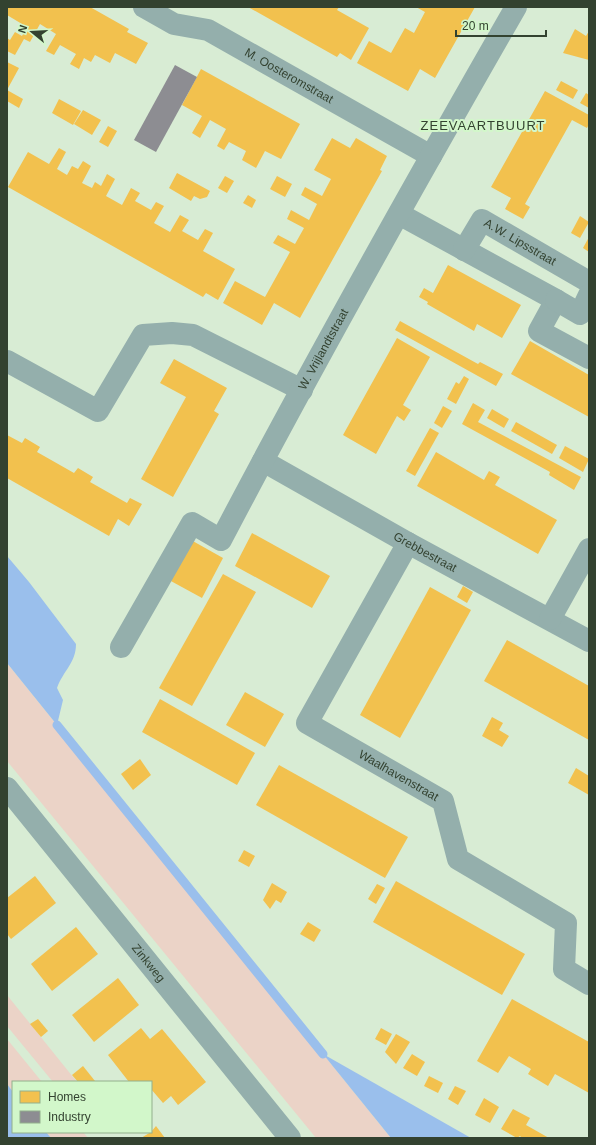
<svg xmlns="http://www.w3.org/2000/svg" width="596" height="1145" font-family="Arial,sans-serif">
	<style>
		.green { fill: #ebd3c7 }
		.water { fill: #9abfec }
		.homes { fill: #f2c14e }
		.industry { fill: #8d8d92 }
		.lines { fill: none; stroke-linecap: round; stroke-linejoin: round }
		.stream { stroke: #9abfec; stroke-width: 9 }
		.minor { stroke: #94afac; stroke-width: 22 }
		.labels { text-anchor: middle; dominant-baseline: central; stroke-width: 4; stroke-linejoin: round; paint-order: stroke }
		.street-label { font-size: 12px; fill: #334230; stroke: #d2f7ca }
		.neighbourhood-label { font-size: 13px; letter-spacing: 1px; fill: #334230; stroke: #d2f7ca }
	</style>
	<rect width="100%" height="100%" fill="#d8ecd4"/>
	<g class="green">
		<path d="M7,663L57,725L391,1138H316L7,761Z"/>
		<path d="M7,995L77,1082H53L7,1026Z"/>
		<path d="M7,1039L42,1082H13V1092L7,1084Z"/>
		<path d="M46,1132H83L88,1138H51Z"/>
	</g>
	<g class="water">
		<path d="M7,556L29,582L76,644C76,663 63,671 57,688L63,700L57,725L7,663Z"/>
		<path d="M323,1054L471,1138H391Z"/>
		<path d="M7,1084L13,1092V1132H46L51,1138H7Z"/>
	</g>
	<g class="homes">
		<path d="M7,7H90L129,29L127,32L148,43L136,64L115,53L110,63L95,55L91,62L84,58L79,69L70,64L76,54L60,45L54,55L46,51L56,34L40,24L30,42L24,39L15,55L7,51V38L10,40L15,32L22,36L27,27L7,15Z"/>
		<path d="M248,7H339L337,10L369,28L351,60L340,53L337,57Z"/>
		<path d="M416,7H475L435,78L420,69L408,91L357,63L369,41L391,53L405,28L414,33L425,12Z"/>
		<path d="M575,29L586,36L589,31V60L563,53Z"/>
		<path d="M7,62L19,68L7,90Z"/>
		<path d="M201,69L300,124L281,159L265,151L256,168L242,160L246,151L229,142L224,150L217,146L226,129L210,120L200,138L192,133L202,116L182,105Z"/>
		<path d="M561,81L578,90L573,99L556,90Z"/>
		<path d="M7,90L23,99L19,108L7,101Z"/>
		<path d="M545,91L589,115V124L587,128L572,120L525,204L530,207L523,219L505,209L511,198L491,187Z"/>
		<path d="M586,93L589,95V108L580,103Z"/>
		<path d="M59,99L81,111L73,125L52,113Z"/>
		<path d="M83,110L101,120L92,135L74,124Z"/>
		<path d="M108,126L117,131L108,147L99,142Z"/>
		<path d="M332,138L350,148L356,138L387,156L380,170L382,171L300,318L274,303L262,325L223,303L235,281L265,297L290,252L273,243L278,235L295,244L304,228L287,219L291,210L309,220L317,204L301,195L305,187L322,196L331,179L314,170Z"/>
		<path d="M59,148L66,152L57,169L67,175L72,166L78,169L83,161L91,166L82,183L92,188L95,182L101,186L107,174L115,179L106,196L122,205L131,188L140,193L135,201L151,210L156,202L164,206L154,223L170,232L180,215L189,220L182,231L198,240L205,229L213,233L203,251L235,269L218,300L206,293L203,297L8,187L28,152L49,164Z"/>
		<path d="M177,173L210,191L207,197L200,199L194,196L191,201L169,188Z"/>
		<path d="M225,176L234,181L227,193L218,188Z"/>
		<path d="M277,176L292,184L285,197L270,189Z"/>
		<path d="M248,195L256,200L252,208L243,203Z"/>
		<path d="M580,216L589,222L580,238L571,233Z"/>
		<path d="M589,237V252L583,248Z"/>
		<path d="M448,265L521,305L502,338L477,324L474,331L427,304L428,302L419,297L424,288L433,293Z"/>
		<path d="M400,321L478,364L480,362L503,374L496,386L395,330Z"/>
		<path d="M397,338L430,357L403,405L411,410L404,421L397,416L376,454L343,435Z"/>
		<path d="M530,341L589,375V417L511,374Z"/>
		<path d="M174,359L227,388L214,411L219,414L173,497L141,479L186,397L160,383Z"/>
		<path d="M464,376L469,379L456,404L447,399L456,382L459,384Z"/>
		<path d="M473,403L485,410L478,422L581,477L574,490L549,475L550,472L462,424Z"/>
		<path d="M443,406L452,411L442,428L434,423Z"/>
		<path d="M492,409L509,419L504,428L487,418Z"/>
		<path d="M516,422L557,445L552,454L511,431Z"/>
		<path d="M430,428L439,433L415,476L406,471Z"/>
		<path d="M7,435L22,443L25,438L40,447L37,452L74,473L78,468L93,477L90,482L127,503L130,498L142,504L129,526L118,519L109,536L7,478Z"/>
		<path d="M565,446L589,459L583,472L559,458Z"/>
		<path d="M436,452L484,480L489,471L500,477L495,485L557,520L538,554L417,486Z"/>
		<path d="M252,533L330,576L312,608L235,566Z"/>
		<path d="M191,540L223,558L202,598L169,580Z"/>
		<path d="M223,574L256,592L192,706L159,688Z"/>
		<path d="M463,586L473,592L467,603L457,597Z"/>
		<path d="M430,587L471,610L400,738L360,715Z"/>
		<path d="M507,640L589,686V740L484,681Z"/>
		<path d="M245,692L284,714L265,747L226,725Z"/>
		<path d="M160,699L255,753L237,785L142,732Z"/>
		<path d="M492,717L503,723L499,730L509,736L502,747L482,736Z"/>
		<path d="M140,759L151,775L133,790L121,774Z"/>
		<path d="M279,765L408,837L385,878L256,805Z"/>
		<path d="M576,768L589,776V795L568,783Z"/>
		<path d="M244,850L255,856L249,867L238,861Z"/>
		<path d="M35,876L56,903L11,939L7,934V898Z"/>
		<path d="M396,881L525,954L502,995L373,922Z"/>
		<path d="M272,883L287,892L281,903L276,900L270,909L263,900Z"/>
		<path d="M377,884L385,888L376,904L368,899Z"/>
		<path d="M308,922L321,930L314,942L300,934Z"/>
		<path d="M76,927L98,954L52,991L31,964Z"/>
		<path d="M118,978L139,1005L94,1042L72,1015Z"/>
		<path d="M512,999L589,1042V1093L555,1074L548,1086L528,1074L531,1069L509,1056L498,1073L477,1061Z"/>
		<path d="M38,1019L48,1031L41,1037L30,1024Z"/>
		<path d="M141,1028L150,1039L162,1029L206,1082L178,1105L171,1096L163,1103L151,1089V1082H129L108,1055Z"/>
		<path d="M381,1028L392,1034L386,1045L375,1039Z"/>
		<path d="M396,1034L410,1042L396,1064L385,1052Z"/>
		<path d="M412,1054L425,1062L417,1076L403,1068Z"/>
		<path d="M83,1066L95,1081L93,1082H78L72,1075Z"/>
		<path d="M429,1076L443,1083L438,1093L424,1086Z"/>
		<path d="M455,1086L466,1091L458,1105L448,1099Z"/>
		<path d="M484,1098L499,1107L490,1123L475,1115Z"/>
		<path d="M513,1109L530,1118L526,1125L549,1138H522L520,1136L517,1138L501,1129Z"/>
		<path d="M156,1126L165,1138H141L151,1132Z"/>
	</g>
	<path class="industry" d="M175,65L197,77L156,152L134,140Z"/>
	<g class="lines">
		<path class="stream" d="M57,725L323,1054"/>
		<g class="minor">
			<path id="s1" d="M144,7L174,24L208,30L431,156"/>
			<path d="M399,214L556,300L539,331L589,358"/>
			<path id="s2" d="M464,250L482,220L589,282"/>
			<path d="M556,300L580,314L589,295"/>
			<path d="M7,361L98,411L143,335L172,333L193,335L302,390"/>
			<path id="s3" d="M263,461L408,543L589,641"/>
			<path id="s4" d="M408,543L307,723L443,801L458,859L566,923L564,969L589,984"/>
			<path d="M550,619L589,549"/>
			<path id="s5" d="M121,647L192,523L221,540C315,360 415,183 516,7"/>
			<path id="s6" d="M7,788L290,1138"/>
		</g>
	</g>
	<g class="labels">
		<g class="street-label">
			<text stroke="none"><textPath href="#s1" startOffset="162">M. Oosteromstraat</textPath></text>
			<text stroke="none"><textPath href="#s2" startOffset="79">A.W. Lipsstraat</textPath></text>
			<text stroke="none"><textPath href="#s5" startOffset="393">W. Vrijlandtstraat</textPath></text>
			<text stroke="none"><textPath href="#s3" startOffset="186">Grebbestraat</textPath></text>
			<text stroke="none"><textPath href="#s4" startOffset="312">Waalhavenstraat</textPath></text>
			<text stroke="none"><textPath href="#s6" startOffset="225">Zinkweg</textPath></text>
		</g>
		<g class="neighbourhood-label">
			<text x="483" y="125">ZEEVAARTBUURT</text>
		</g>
	</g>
	<rect width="596" height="1145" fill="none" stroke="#334230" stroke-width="16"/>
	<rect x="12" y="1081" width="140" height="52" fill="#d2f7ca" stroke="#92af8c"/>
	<rect x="20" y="1091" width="20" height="12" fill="#f2c14e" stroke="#92af8c"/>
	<text x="48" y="1101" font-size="12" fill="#334230">Homes</text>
	<rect x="20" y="1111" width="20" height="12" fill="#8d8d92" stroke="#92af8c"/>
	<text x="48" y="1121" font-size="12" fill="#334230">Industry</text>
	<g transform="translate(32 32) rotate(288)" stroke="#d2f7ca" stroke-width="3" paint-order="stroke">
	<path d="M0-3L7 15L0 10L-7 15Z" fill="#334230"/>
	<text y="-6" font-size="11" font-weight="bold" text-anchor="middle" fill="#334230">N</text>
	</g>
	<path d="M456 30v6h90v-6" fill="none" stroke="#334230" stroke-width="2"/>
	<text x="462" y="30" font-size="12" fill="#334230" stroke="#d2f7ca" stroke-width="3" paint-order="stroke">20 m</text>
</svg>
